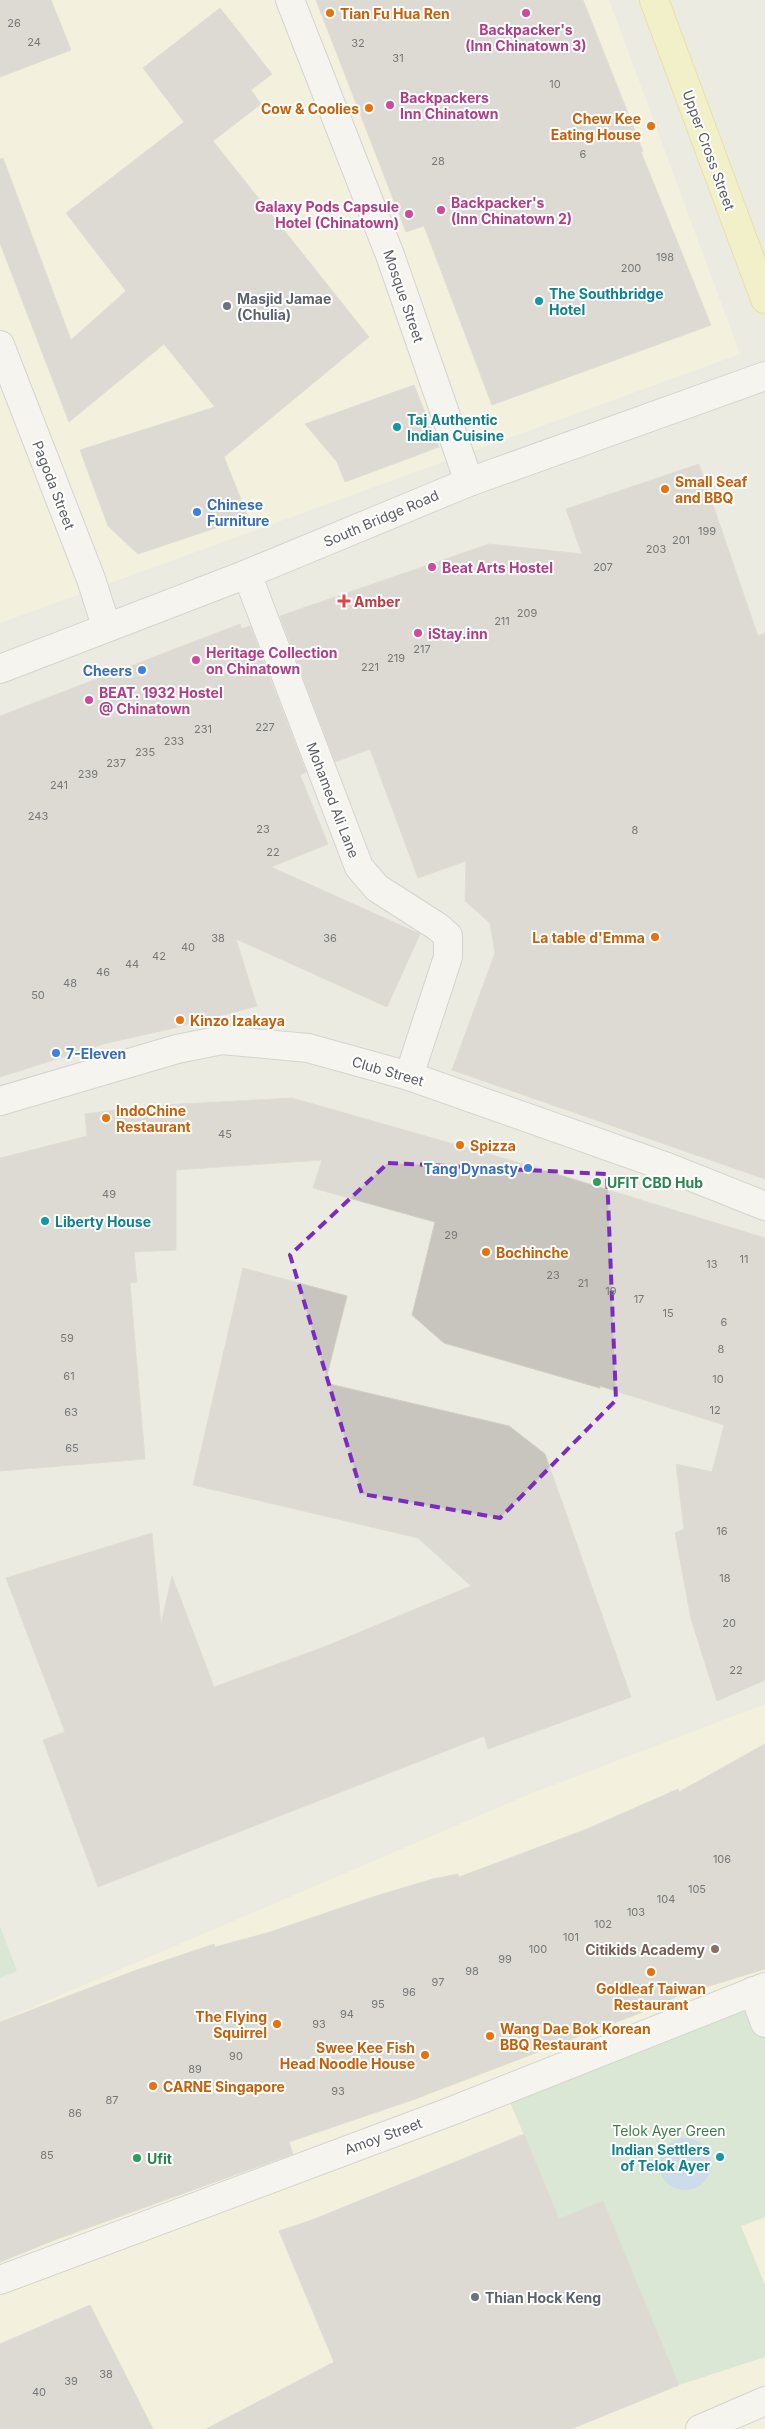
<svg xmlns="http://www.w3.org/2000/svg" width="765" height="2429" font-family="Inter,sans-serif">
	<style>
		.commercial { fill: #faf7d8 }
		.green { fill: #c0e2c4 }
		.water { fill: #a6caf7 }
		.building { fill: #c7c5be; stroke: #d0cdc1 }
		.lines { fill: none; stroke-linecap: round; stroke-linejoin: round }
		.pedestrian-casing { stroke: #b4b7bb; stroke-width: 30 }
		.minor-casing { stroke: #b4b7bb; stroke-width: 30 }
		.secondary-casing { stroke: #b5b7bd; stroke-width: 30 }
		.primary-casing { stroke: #e5d062; stroke-width: 30 }
		.pedestrian { stroke: #fff; stroke-width: 28 }
		.minor { stroke: #fff; stroke-width: 28 }
		.secondary { stroke: #fff; stroke-width: 28 }
		.primary { stroke: #f8f5ab; stroke-width: 28 }
		.marked { fill: none; stroke: #7b2cbf; stroke-width: 4; stroke-dasharray: 10 6; stroke-linejoin: round }
		.food-dot { fill: #e8710a; stroke: #fff; stroke-width: 2 }
		.hotel-dot { fill: #d1479c; stroke: #fff; stroke-width: 2 }
		.culture-dot { fill: #0f9aa8; stroke: #fff; stroke-width: 2 }
		.worship-dot { fill: #6b7280; stroke: #fff; stroke-width: 2 }
		.shop-dot { fill: #3f7fe0; stroke: #fff; stroke-width: 2 }
		.health-dot { fill: #e0444e; stroke: #fff; stroke-width: 2 }
		.leisure-dot { fill: #2e9e5b; stroke: #fff; stroke-width: 2 }
		.education-dot { fill: #8d6e63; stroke: #fff; stroke-width: 2 }
		.labels { text-anchor: middle; dominant-baseline: central; stroke-width: 4; stroke-linejoin: round; paint-order: stroke }
		.number-label { font-size: 11px; fill: #757778 }
		.food-label { font-size: 14px; font-weight: bold; fill: #c56008; stroke: #fff; text-anchor: start }
		.hotel-label { font-size: 14px; font-weight: bold; fill: #b23c85; stroke: #fff; text-anchor: start }
		.street-label { font-size: 14px; fill: #5a5d61; stroke: #fff }
		.culture-label { font-size: 14px; font-weight: bold; fill: #0d838f; stroke: #fff; text-anchor: start }
		.worship-label { font-size: 14px; font-weight: bold; fill: #5b616d; stroke: #fff; text-anchor: start }
		.shop-label { font-size: 14px; font-weight: bold; fill: #366cbe; stroke: #fff; text-anchor: start }
		.health-label { font-size: 14px; font-weight: bold; fill: #be3a42; stroke: #fff; text-anchor: start }
		.leisure-label { font-size: 14px; font-weight: bold; fill: #27864d; stroke: #fff; text-anchor: start }
		.education-label { font-size: 14px; font-weight: bold; fill: #785e54; stroke: #fff; text-anchor: end }
		.park-label { font-size: 14px; fill: #3b7f47; stroke: #fff }
	</style>
	<rect width="100%" height="100%" fill="#ecebe2"/>
	<g class="commercial">
		<path d="M0,0H609L740,354L0,623Z"/>
		<path d="M765,1704V2429H0V2021L530,1794Z"/>
	</g>
	<g class="green">
		<path d="M0,1926L17,1971L0,1978Z"/>
		<path d="M753,1991L765,2032V2217L741,2226L765,2285V2357L679,2385L559,2219L505,2090Z"/>
	</g>
	<circle class="water" cx="685" cy="2164" r="26"/>
	<g class="building">
		<path d="M0,0H51L71,50L0,77Z"/>
		<path d="M316,0H583L643,151L641,152L711,325L492,405L424,226L406,232Z"/>
		<path d="M220,8L272,74L251,90L261,104L213,141L369,337L224,457L248,517L138,554L108,526L80,450L215,407L164,344L69,422L0,243V159L3,158L71,340L126,291L66,213L184,122L143,68Z"/>
		<path d="M414,385L439,447L345,482L337,462L305,424Z"/>
		<path d="M699,464L758,636L765,633V1179L452,1070L495,953L490,923L465,901L466,861L418,878L370,749L335,762L280,616L489,544L582,554L566,509Z"/>
		<path d="M240,624L241,629L250,626L306,772L300,775L328,844L271,867L420,934L387,1007L236,939L257,1006L170,1029L107,1043L0,1077V716Z"/>
		<path d="M292,1098L527,1165L765,1238V1680L717,1701L691,1619L675,1533L684,1529L676,1464L712,1472L724,1425L600,1386V1388L572,1380L444,1343L412,1315L435,1222L313,1188L322,1160L176,1170V1250L134,1252L137,1282L130,1283L145,1459L0,1471V1158L87,1136L85,1114L145,1106Z"/>
		<path d="M243,1268L347,1296L325,1383L509,1426L545,1454L631,1697L488,1749L484,1736L98,1887L43,1740L65,1732L6,1578L152,1533L161,1624L172,1576L214,1687L324,1647L471,1586L418,1538L193,1485Z"/>
		<path d="M765,1744V1969L680,1995L648,2010L415,2099L289,2142L293,2154L57,2239L0,2262V2022L134,1971L214,1944L215,1947L267,1933L379,1895L433,1879L458,1874L459,1877L587,1829L678,1789L679,1792Z"/>
		<path d="M524,2134L559,2219L603,2201L679,2385L571,2429H206L334,2362L279,2231L312,2220Z"/>
		<path d="M90,2305L153,2429H0V2344Z"/>
	</g>
	<g class="lines">
		<defs>
			<path id="pedestrian" d="M0,345L91,579L106,626"/>
			<g id="minor">
				<path d="M290,0L390,255L469,482"/>
				<path d="M247,574L359,867L377,888L438,927L448,936V957L409,1076"/>
				<path d="M0,1101L177,1049L222,1040L308,1048L409,1076L667,1167L765,1206"/>
				<path d="M753,1991L765,2023"/>
				<path d="M0,2280L449,2112L765,1987"/>
				<path d="M700,2429L765,2401"/>
			</g>
			<path id="secondary" d="M0,669L247,574L469,482L765,376"/>
			<path id="primary" d="M654,0L765,299"/>
		</defs>
		<use href="#pedestrian" class="pedestrian-casing"/>
		<use href="#minor" class="minor-casing"/>
		<use href="#secondary" class="secondary-casing"/>
		<use href="#primary" class="primary-casing"/>
		<use href="#pedestrian" class="pedestrian"/>
		<use href="#minor" class="minor"/>
		<use href="#secondary" class="secondary"/>
		<use href="#primary" class="primary"/>
	</g>
	<path d="M0 0H765V2429H0ZM388,1163L607,1174L616,1400L500,1518L362,1494L290,1255Z" fill="#ecebe2" fill-opacity=".55" fill-rule="evenodd"/>
	<path class="marked" d="M388,1163L607,1174L616,1400L500,1518L362,1494L290,1255Z"/>
	<g class="food-dot">
		<circle cx="330" cy="13" r="5"/>
		<circle cx="369" cy="108" r="5"/>
		<circle cx="651" cy="126" r="5"/>
		<circle cx="665" cy="489" r="5"/>
		<circle cx="655" cy="937" r="5"/>
		<circle cx="180" cy="1020" r="5"/>
		<circle cx="106" cy="1118" r="5"/>
		<circle cx="460" cy="1145" r="5"/>
		<circle cx="486" cy="1252" r="5"/>
		<circle cx="651" cy="1972" r="5"/>
		<circle cx="277" cy="2024" r="5"/>
		<circle cx="490" cy="2036" r="5"/>
		<circle cx="425" cy="2055" r="5"/>
		<circle cx="153" cy="2086" r="5"/>
	</g>
	<g class="hotel-dot">
		<circle cx="526" cy="13" r="5"/>
		<circle cx="390" cy="105" r="5"/>
		<circle cx="441" cy="210" r="5"/>
		<circle cx="409" cy="214" r="5"/>
		<circle cx="432" cy="567" r="5"/>
		<circle cx="418" cy="633" r="5"/>
		<circle cx="196" cy="660" r="5"/>
		<circle cx="89" cy="700" r="5"/>
	</g>
	<g class="culture-dot">
		<circle cx="539" cy="301" r="5"/>
		<circle cx="397" cy="427" r="5"/>
		<circle cx="45" cy="1221" r="5"/>
		<circle cx="720" cy="2157" r="5"/>
	</g>
	<g class="worship-dot">
		<circle cx="227" cy="306" r="5"/>
		<circle cx="475" cy="2297" r="5"/>
	</g>
	<g class="shop-dot">
		<circle cx="197" cy="512" r="5"/>
		<circle cx="142" cy="670" r="5"/>
		<circle cx="56" cy="1053" r="5"/>
		<circle cx="528" cy="1168" r="5"/>
	</g>
	<path class="health-dot" d="M341.5 593.5h5v5h5v5h-5v5h-5v-5h-5v-5h5z"/>
	<g class="leisure-dot">
		<circle cx="597" cy="1182" r="5"/>
		<circle cx="137" cy="2158" r="5"/>
	</g>
	<circle class="education-dot" cx="715" cy="1949" r="5"/>
	<g class="labels">
		<g class="number-label">
			<text x="14" y="23">26</text>
			<text x="34" y="42">24</text>
			<text x="358" y="43">32</text>
			<text x="398" y="58">31</text>
			<text x="555" y="84">10</text>
			<text x="583" y="154">6</text>
			<text x="438" y="161">28</text>
			<text x="665" y="257">198</text>
			<text x="631" y="268">200</text>
			<text x="707" y="531">199</text>
			<text x="681" y="540">201</text>
			<text x="656" y="549">203</text>
			<text x="603" y="567">207</text>
			<text x="527" y="613">209</text>
			<text x="502" y="621">211</text>
			<text x="422" y="649">217</text>
			<text x="396" y="658">219</text>
			<text x="370" y="667">221</text>
			<text x="265" y="727">227</text>
			<text x="203" y="729">231</text>
			<text x="174" y="741">233</text>
			<text x="145" y="752">235</text>
			<text x="116" y="763">237</text>
			<text x="88" y="774">239</text>
			<text x="59" y="785">241</text>
			<text x="38" y="816">243</text>
			<text x="263" y="829">23</text>
			<text x="635" y="830">8</text>
			<text x="273" y="852">22</text>
			<text x="218" y="938">38</text>
			<text x="330" y="938">36</text>
			<text x="188" y="947">40</text>
			<text x="159" y="956">42</text>
			<text x="132" y="964">44</text>
			<text x="103" y="972">46</text>
			<text x="70" y="983">48</text>
			<text x="38" y="995">50</text>
			<text x="225" y="1134">45</text>
			<text x="109" y="1194">49</text>
			<text x="451" y="1235">29</text>
			<text x="744" y="1259">11</text>
			<text x="712" y="1264">13</text>
			<text x="553" y="1275">23</text>
			<text x="583" y="1283">21</text>
			<text x="611" y="1291">19</text>
			<text x="639" y="1299">17</text>
			<text x="668" y="1313">15</text>
			<text x="724" y="1322">6</text>
			<text x="67" y="1338">59</text>
			<text x="721" y="1349">8</text>
			<text x="69" y="1376">61</text>
			<text x="718" y="1379">10</text>
			<text x="715" y="1410">12</text>
			<text x="71" y="1412">63</text>
			<text x="72" y="1448">65</text>
			<text x="722" y="1531">16</text>
			<text x="725" y="1578">18</text>
			<text x="729" y="1623">20</text>
			<text x="736" y="1670">22</text>
			<text x="722" y="1859">106</text>
			<text x="697" y="1889">105</text>
			<text x="666" y="1899">104</text>
			<text x="636" y="1912">103</text>
			<text x="603" y="1924">102</text>
			<text x="571" y="1937">101</text>
			<text x="538" y="1949">100</text>
			<text x="505" y="1959">99</text>
			<text x="472" y="1971">98</text>
			<text x="438" y="1982">97</text>
			<text x="409" y="1992">96</text>
			<text x="378" y="2004">95</text>
			<text x="347" y="2014">94</text>
			<text x="319" y="2024">93</text>
			<text x="236" y="2056">90</text>
			<text x="195" y="2069">89</text>
			<text x="338" y="2091">93</text>
			<text x="112" y="2100">87</text>
			<text x="75" y="2113">86</text>
			<text x="47" y="2155">85</text>
			<text x="106" y="2374">38</text>
			<text x="71" y="2381">39</text>
			<text x="39" y="2392">40</text>
		</g>
		<g class="food-label">
			<text x="340" y="13">Tian Fu Hua Ren</text>
			<text x="359" y="108" text-anchor="end">Cow &amp; Coolies</text>
			<text x="641" y="118" text-anchor="end">Chew Kee<tspan x="641" dy="16">Eating House</tspan></text>
			<text x="675" y="481">Small Seaf<tspan x="675" dy="16">and BBQ</tspan></text>
			<text x="645" y="937" text-anchor="end">La table d'Emma</text>
			<text x="190" y="1020">Kinzo Izakaya</text>
			<text x="116" y="1110">IndoChine<tspan x="116" dy="16">Restaurant</tspan></text>
			<text x="470" y="1145">Spizza</text>
			<text x="496" y="1252">Bochinche</text>
			<text x="651" y="1988" text-anchor="middle">Goldleaf Taiwan<tspan x="651" dy="16">Restaurant</tspan></text>
			<text x="267" y="2016" text-anchor="end">The Flying<tspan x="267" dy="16">Squirrel</tspan></text>
			<text x="500" y="2028">Wang Dae Bok Korean<tspan x="500" dy="16">BBQ Restaurant</tspan></text>
			<text x="415" y="2047" text-anchor="end">Swee Kee Fish<tspan x="415" dy="16">Head Noodle House</tspan></text>
			<text x="163" y="2086">CARNE Singapore</text>
		</g>
		<g class="hotel-label">
			<text x="526" y="29" text-anchor="middle">Backpacker's<tspan x="526" dy="16">(Inn Chinatown 3)</tspan></text>
			<text x="400" y="97">Backpackers<tspan x="400" dy="16">Inn Chinatown</tspan></text>
			<text x="451" y="202">Backpacker's<tspan x="451" dy="16">(Inn Chinatown 2)</tspan></text>
			<text x="399" y="206" text-anchor="end">Galaxy Pods Capsule<tspan x="399" dy="16">Hotel (Chinatown)</tspan></text>
			<text x="442" y="567">Beat Arts Hostel</text>
			<text x="428" y="633">iStay.inn</text>
			<text x="206" y="652">Heritage Collection<tspan x="206" dy="16">on Chinatown</tspan></text>
			<text x="99" y="692">BEAT. 1932 Hostel<tspan x="99" dy="16">@ Chinatown</tspan></text>
		</g>
		<g class="street-label">
			<text transform="translate(709 150) rotate(70)">Upper Cross Street</text>
			<text transform="translate(404 296) rotate(71)">Mosque Street</text>
			<text transform="translate(54 485) rotate(69)">Pagoda Street</text>
			<text transform="translate(381 518) rotate(-23)">South Bridge Road</text>
			<text transform="translate(333 800) rotate(69)">Mohamed Ali Lane</text>
			<text transform="translate(388 1071) rotate(16)">Club Street</text>
			<text transform="translate(383 2136) rotate(-20)">Amoy Street</text>
		</g>
		<g class="culture-label">
			<text x="549" y="293">The Southbridge<tspan x="549" dy="16">Hotel</tspan></text>
			<text x="407" y="419">Taj Authentic<tspan x="407" dy="16">Indian Cuisine</tspan></text>
			<text x="55" y="1221">Liberty House</text>
			<text x="710" y="2149" text-anchor="end">Indian Settlers<tspan x="710" dy="16">of Telok Ayer</tspan></text>
		</g>
		<g class="worship-label">
			<text x="237" y="298">Masjid Jamae<tspan x="237" dy="16">(Chulia)</tspan></text>
			<text x="485" y="2297">Thian Hock Keng</text>
		</g>
		<g class="shop-label">
			<text x="207" y="504">Chinese<tspan x="207" dy="16">Furniture</tspan></text>
			<text x="132" y="670" text-anchor="end">Cheers</text>
			<text x="66" y="1053">7-Eleven</text>
			<text x="518" y="1168" text-anchor="end">Tang Dynasty</text>
		</g>
		<g class="health-label">
			<text x="354" y="601">Amber</text>
		</g>
		<g class="leisure-label">
			<text x="607" y="1182">UFIT CBD Hub</text>
			<text x="147" y="2158">Ufit</text>
		</g>
		<g class="education-label">
			<text x="705" y="1949">Citikids Academy</text>
		</g>
		<g class="park-label">
			<text x="669" y="2130">Telok Ayer Green</text>
		</g>
	</g>
</svg>
